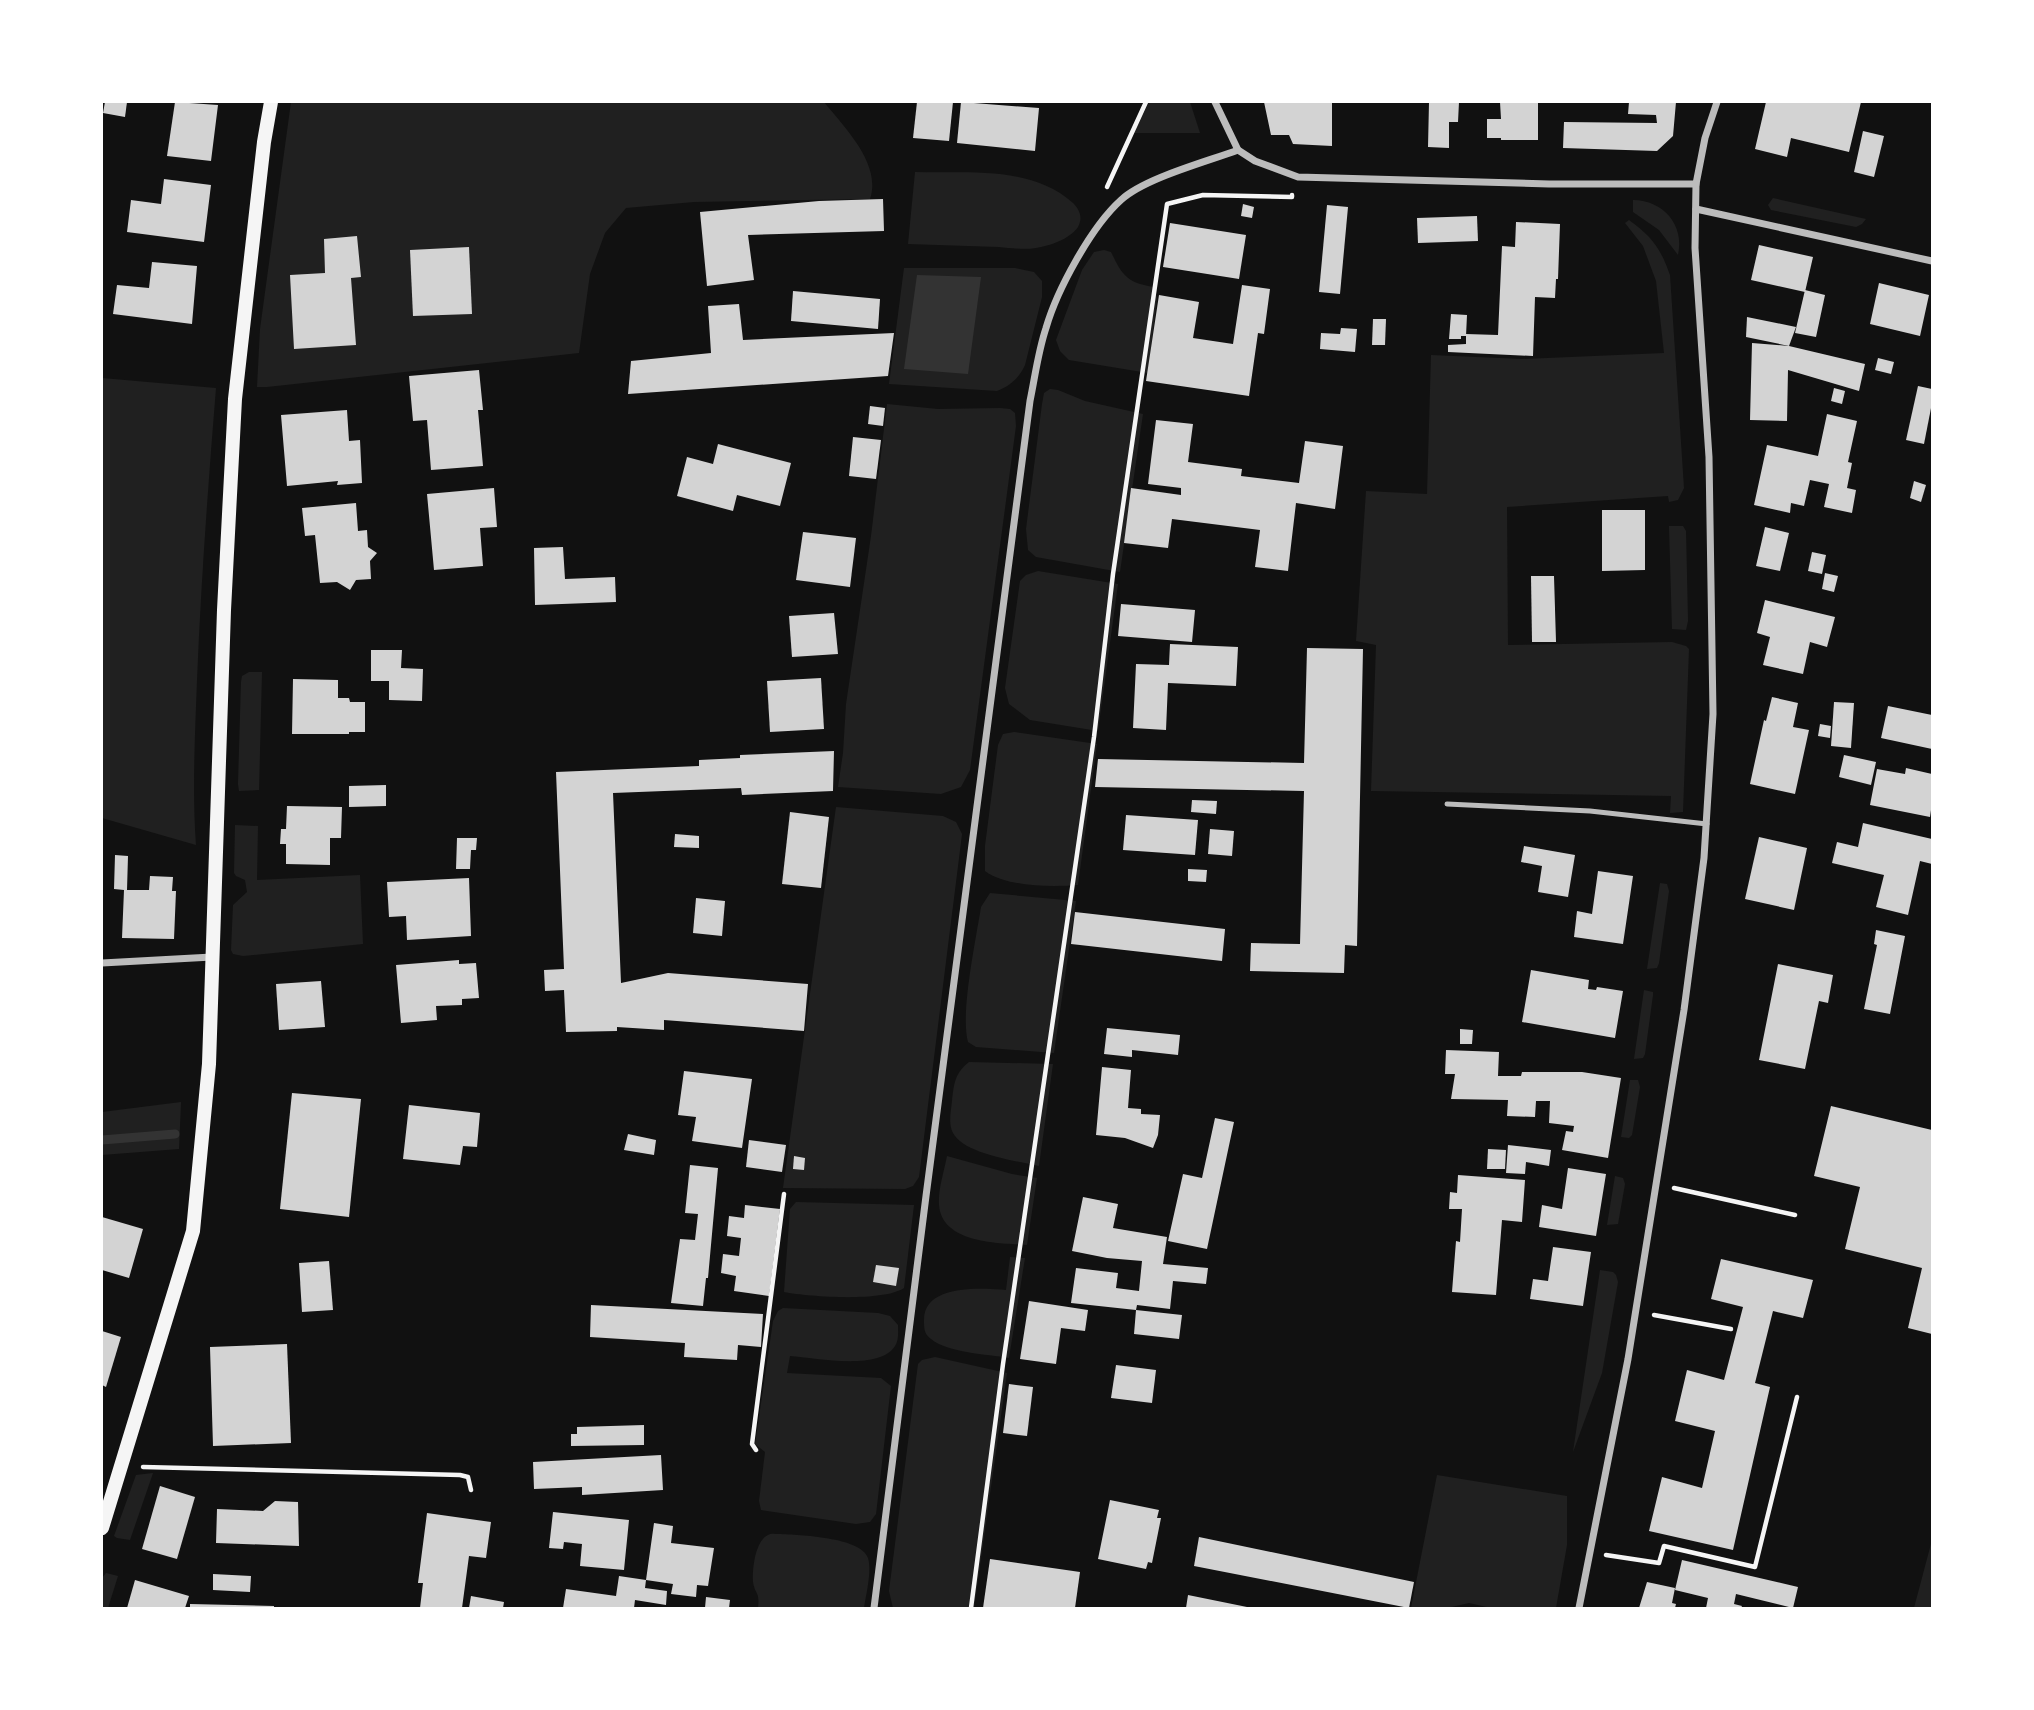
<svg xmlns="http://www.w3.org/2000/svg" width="2034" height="1710" font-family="'DM Sans',sans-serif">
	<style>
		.green { fill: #202020 }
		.water { fill: #333 }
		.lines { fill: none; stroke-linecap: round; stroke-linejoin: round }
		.stream { stroke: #333; stroke-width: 9 }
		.building { fill: #d3d3d3 }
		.path { stroke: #f5f5f5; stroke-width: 4.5 }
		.service { stroke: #bcbcbc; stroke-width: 5 }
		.minor { stroke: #bcbcbc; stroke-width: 7 }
		.secondary { stroke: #f5f5f5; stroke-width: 14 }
	</style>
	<rect width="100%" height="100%" fill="#111"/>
	<g class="green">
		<path d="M291,102H824C844,127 882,164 870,199L694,202L626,208L605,233L590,274L579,353L267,387H257L260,329Z"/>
		<path d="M1149,102H1190L1200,133H1134Z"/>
		<path d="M915,172C968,174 1030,165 1073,203C1080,210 1083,218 1078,227C1070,239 1049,246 1036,248C1024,250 1010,248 999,247C968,246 938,245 908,244Z"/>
		<path d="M1773,198L1866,219L1862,224L1856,227L1771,210L1768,205Z"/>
		<path d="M1633,200C1663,200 1685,225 1678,255L1659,230L1633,212Z"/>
		<path d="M1629,220C1652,237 1660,247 1670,275L1684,488L1678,500L1669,502L1668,496L1507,507L1508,645L1672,642L1686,646L1689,649L1683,812L1670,813L1671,796L1371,791L1376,645L1356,641L1366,491L1427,494L1431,355L1522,359L1664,353L1656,281L1643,246L1625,223Z"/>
		<path d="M1104,250L1111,252C1122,275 1127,283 1154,287L1157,298L1148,373L1069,360L1060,351L1056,340L1082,270L1094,252Z"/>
		<path d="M904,268H1015L1034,272L1042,281V297L1025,365C1019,378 1011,385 997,391L889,384Z"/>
		<path d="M102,378L216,388C208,486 201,583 197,680C195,735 192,790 196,845L102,818Z"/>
		<path d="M1050,389L1058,390L1085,401L1143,414L1120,572L1036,557L1028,550L1026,529L1042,404L1044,393Z"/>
		<path d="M887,404L938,409L1000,408L1010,409L1015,413L1016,426L970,770L961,787L941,794L838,787L843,753L846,704L871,536Z"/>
		<path d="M1669,526H1683L1686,531L1688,621L1686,630L1672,629Z"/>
		<path d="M1038,571L1118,584L1098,731L1030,720L1009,704L1005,688L1020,581L1026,575Z"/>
		<path d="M249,672H262L259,790L239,791L238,784L241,682L242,676Z"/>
		<path d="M1014,732L1097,744L1078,885C1052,887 1006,887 985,871V846L998,745L1003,734Z"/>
		<path d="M836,807L943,816L956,822L962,834L919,1177L913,1186L905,1189L783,1188Z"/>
		<path d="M235,825L258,826L257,880L360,875L363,944L243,956L233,954L231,950L233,905L247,892L245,880L236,876L234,873Z"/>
		<path d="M1660,883L1667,884L1669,891L1659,963L1657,968L1647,969Z"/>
		<path d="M990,893L1076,901L1054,1053L976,1047L968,1042C960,1014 976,939 981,907Z"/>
		<path d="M1644,990L1653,992V995L1645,1054L1643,1058L1634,1059Z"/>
		<path d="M969,1062L1053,1064L1039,1166C1017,1161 964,1154 953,1133C948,1124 951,1111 952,1101C954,1083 955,1073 969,1062Z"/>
		<path d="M1630,1080H1638L1640,1087L1632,1135L1629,1138L1621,1137Z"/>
		<path d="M181,1102L179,1149L102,1155V1112Z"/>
		<path d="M947,1156L1012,1174L1037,1178L1027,1245C1000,1243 942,1244 939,1205C938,1189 944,1172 947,1156Z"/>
		<path d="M1615,1176L1623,1178L1625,1184L1618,1224L1607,1225Z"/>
		<path d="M796,1202L914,1205L904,1288C883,1302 810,1297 784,1292L790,1209Z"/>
		<path d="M1010,1257L1025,1258L1009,1358C987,1354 948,1353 931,1339C924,1334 924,1328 924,1320C924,1284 981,1288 1006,1290Z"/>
		<path d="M1600,1270L1613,1272L1616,1275L1618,1282L1602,1373L1573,1452Z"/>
		<path d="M783,1308L878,1313L890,1316L898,1325C898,1332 899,1340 895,1346C880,1371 816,1358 790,1356L787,1373L881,1378L891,1386L876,1514L870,1522L856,1524L761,1510L759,1501L765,1452L755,1444L773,1321L778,1311Z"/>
		<path d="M935,1357L1007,1373L974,1608H893L889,1591L918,1364L922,1360Z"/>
		<path d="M153,1473L130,1540L117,1538L114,1536L136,1475Z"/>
		<path d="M1437,1475L1567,1496V1545L1556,1608H1491L1469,1603L1447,1608H1411Z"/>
		<path d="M779,1534C799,1535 861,1537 868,1558C872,1572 866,1594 864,1608H758C760,1591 755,1595 753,1582C752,1570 755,1541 768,1535C771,1533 775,1534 779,1534Z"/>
		<path d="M1932,1540V1608H1914Z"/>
		<path d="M106,1573L118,1576L108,1608H102V1578Z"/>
	</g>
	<path class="water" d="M917,275L981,277L968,374L904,369Z"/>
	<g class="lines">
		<path class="stream" d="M102,1140L175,1134"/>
	</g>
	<g class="building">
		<path d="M105,102H127L125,117L103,113Z"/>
		<path d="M175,102L218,105L211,161L167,156Z"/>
		<path d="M917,102H953L949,141L913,138Z"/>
		<path d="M961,102L1039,108L1035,151L957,143Z"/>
		<path d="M1264,102H1332V146L1293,144L1289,135H1271Z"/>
		<path d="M1429,102H1459L1458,122H1449V148L1428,147Z"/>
		<path d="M1500,102H1538V140H1501V138H1487V119H1501Z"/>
		<path d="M1629,102H1676L1673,136L1657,151L1563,148L1564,122L1657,123L1656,115L1628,114Z"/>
		<path d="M1766,102H1861L1849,152L1791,138L1787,157L1755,149Z"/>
		<path d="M1863,131L1884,136L1874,177L1854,172Z"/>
		<path d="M164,179L211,185L204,242L127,232L131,200L161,204Z"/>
		<path d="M883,199L884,231L748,235L754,280L707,286L700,212L819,201Z"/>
		<path d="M1243,204L1254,207L1252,218L1241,216Z"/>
		<path d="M1327,205L1348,207L1340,294L1319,292Z"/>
		<path d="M1477,216L1478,241L1418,243L1417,218Z"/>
		<path d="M1516,222L1560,224L1558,279H1556L1555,298L1535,297L1533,356L1448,352V345L1466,344V334L1498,335L1502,246L1515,247Z"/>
		<path d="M1170,223L1246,235L1239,279L1163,267Z"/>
		<path d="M357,236L361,277L351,278L356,345L294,349L290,275L325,273L324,239Z"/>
		<path d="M1759,245L1813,257L1805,292L1751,280Z"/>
		<path d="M469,247L472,314L413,316L410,250Z"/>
		<path d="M152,262L197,266L192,324L113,314L117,285L149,288Z"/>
		<path d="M1879,283L1929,295L1920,336L1870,324Z"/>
		<path d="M1242,285L1270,289L1264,334L1258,333L1249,396L1146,381L1159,295L1199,302L1193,338L1233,344Z"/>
		<path d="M1805,290L1825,295L1816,337L1795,333Z"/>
		<path d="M793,291L880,299L878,329L791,321Z"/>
		<path d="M739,304L743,340L894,333L888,376L628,394L631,361L711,353L708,306Z"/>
		<path d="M1451,314L1467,315L1466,336H1461V339H1449Z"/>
		<path d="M1747,317L1796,327L1789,346L1746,337Z"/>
		<path d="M1373,319H1386L1385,345H1372Z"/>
		<path d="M1341,328L1357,329L1355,352L1320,349L1321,333L1340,334Z"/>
		<path d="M1752,343L1789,346L1865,364L1859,391L1788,370L1787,421L1750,420Z"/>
		<path d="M1878,358L1894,362L1891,374L1875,370Z"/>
		<path d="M479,370L483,410H478L483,466L431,470L427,420L413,421L409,376Z"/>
		<path d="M1918,386L1932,389V403L1924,444L1906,440Z"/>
		<path d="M1834,388L1845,391L1842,404L1831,401Z"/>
		<path d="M870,406L885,408L883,426L868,424Z"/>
		<path d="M347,410L349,441L360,440L362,483L337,485L338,481L287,486L281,415Z"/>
		<path d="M1827,414L1857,421L1848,462L1852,463L1847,488L1856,490L1852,513L1824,507L1829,484L1810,480L1804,506L1791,503L1790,513L1754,505L1767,445L1818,456Z"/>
		<path d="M1156,420L1193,424L1188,462L1242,469L1241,476L1299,483L1305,441L1343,446L1335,509L1296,503L1288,571L1255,567L1260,530L1172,519L1168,548L1124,543L1131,488L1181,495V488L1148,484Z"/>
		<path d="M853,437L881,440L876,479L849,476Z"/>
		<path d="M718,444L791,463L780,506L737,495L733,511L677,496L687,457L713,464Z"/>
		<path d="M1914,481L1926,485L1921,502L1910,498Z"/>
		<path d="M494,488L497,527L480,528L483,566L434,570L427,494Z"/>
		<path d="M356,503L358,531L367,530L368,547L377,553L370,561L371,579L356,580L350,590L337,582L320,583L315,535L305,536L302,508Z"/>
		<path d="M1602,510H1645V570L1602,571Z"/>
		<path d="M1765,527L1789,533L1780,571L1756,566Z"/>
		<path d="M803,532L856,538L850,587L796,580Z"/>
		<path d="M563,547L565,579L615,577L616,602L535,605L534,548Z"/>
		<path d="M1812,552L1826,555L1822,574L1808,571Z"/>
		<path d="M1825,573L1838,576L1834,592L1822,589Z"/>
		<path d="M1531,576H1554L1556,642H1532Z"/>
		<path d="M1765,600L1835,617L1827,647L1810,642L1803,674L1763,665L1770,637L1757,633Z"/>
		<path d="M1121,604L1195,610L1192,642L1118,636Z"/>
		<path d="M834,613L838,654L792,657L789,616Z"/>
		<path d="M1170,644L1238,647L1236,686L1168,683L1166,730L1133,728L1136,664L1169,665Z"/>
		<path d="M1307,648L1363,649L1357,946L1345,945L1344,973L1250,971L1251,943L1300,944L1304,791L1095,787L1098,759L1304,763Z"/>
		<path d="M371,650H402L401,668L423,669L422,701L389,700V681H371Z"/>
		<path d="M821,678L824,729L770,732L767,681Z"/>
		<path d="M293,679L338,680V698H349L350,702H365V732H349V734H292Z"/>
		<path d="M1772,697L1798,703L1793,727L1809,730L1795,794L1750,784L1764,720L1766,721Z"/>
		<path d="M1834,702L1854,703L1851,748L1831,746Z"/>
		<path d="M1888,706L1932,715V749L1881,738Z"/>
		<path d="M1820,724L1831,726L1830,738L1818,736Z"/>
		<path d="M834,751L833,791L742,795L741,788L613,793L621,983L668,973L808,984L804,1031L664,1020V1030L617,1027V1031L566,1032L564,990L545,991L544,970L564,969L556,772L699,766V760L740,758V755Z"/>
		<path d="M1844,755L1876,762L1871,785L1839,777Z"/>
		<path d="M1906,768L1932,774V803L1930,817L1870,805L1877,769L1905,774Z"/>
		<path d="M386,785V806L349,807V786Z"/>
		<path d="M1192,800L1217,801L1216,814L1191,812Z"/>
		<path d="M287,806L342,807L341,838H330V865L286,864V844H280L281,829H286Z"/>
		<path d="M790,812L829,817L821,888L782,884Z"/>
		<path d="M1126,815L1198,820L1195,855L1123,850Z"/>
		<path d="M1863,823L1932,839V864L1920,861L1908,915L1876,907L1884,875L1832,863L1837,842L1858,847Z"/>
		<path d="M1210,829L1234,831L1232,856L1208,854Z"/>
		<path d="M675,834L699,836V848L674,847Z"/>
		<path d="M1759,837L1807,848L1794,910L1745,899Z"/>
		<path d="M457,838H477L476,850H471L470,869H456Z"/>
		<path d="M1524,846L1575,855L1568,897L1538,892L1542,866L1521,862Z"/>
		<path d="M115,855L128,856L127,890H149L150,876L173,877L172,891H176L174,939L122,938L124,890L114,889Z"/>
		<path d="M1188,869L1207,870L1206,882L1188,881Z"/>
		<path d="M1598,871L1633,876L1623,944L1574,937L1577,911L1592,914Z"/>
		<path d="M469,878L471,936L407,940L406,916L389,917L387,882Z"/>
		<path d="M696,898L725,901L722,936L693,933Z"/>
		<path d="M1075,912L1225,929L1222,961L1071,944Z"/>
		<path d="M1876,930L1905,936L1890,1014L1864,1009L1877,945L1874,944Z"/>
		<path d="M459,960V964L476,963L479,998L462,999V1005L436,1006L437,1020L401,1023L396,965Z"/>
		<path d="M1778,964L1833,975L1828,1003L1819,1001L1805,1069L1759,1060Z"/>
		<path d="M1531,970L1589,980L1588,989L1596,990L1597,987L1623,991L1615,1038L1522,1022Z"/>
		<path d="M321,981L325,1027L279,1030L276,984Z"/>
		<path d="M1107,1028L1180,1035L1178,1055L1132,1050V1057L1104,1054Z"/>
		<path d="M1460,1029L1473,1030L1472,1044H1460Z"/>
		<path d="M1446,1050L1499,1052L1498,1076H1521L1522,1072H1582L1621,1078L1608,1158L1562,1150L1566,1131L1573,1132L1574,1126L1549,1123L1550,1101H1536L1535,1117L1507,1116L1508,1100L1451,1099L1455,1074H1445Z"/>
		<path d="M1102,1067L1131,1070L1128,1108L1141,1109V1114L1160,1115L1158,1135L1153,1148L1125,1138L1096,1135Z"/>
		<path d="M684,1071L752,1079L742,1148L692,1141L696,1117L678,1115Z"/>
		<path d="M292,1093L361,1099L349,1217L280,1209Z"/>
		<path d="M409,1105L480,1113L477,1147L463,1146L460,1165L403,1159Z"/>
		<path d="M1831,1106L1932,1130V1334L1908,1328L1922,1268L1845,1249L1860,1187L1814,1176Z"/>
		<path d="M1215,1118L1234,1122L1207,1249L1168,1241L1183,1174L1202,1178Z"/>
		<path d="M628,1134L656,1140L654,1155L624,1150Z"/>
		<path d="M749,1140L786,1145L782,1172L746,1167Z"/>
		<path d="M1508,1145L1551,1150L1549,1166L1526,1162L1525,1174L1506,1173Z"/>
		<path d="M1488,1149L1506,1150L1505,1169H1487Z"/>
		<path d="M794,1156L805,1158L804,1170L793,1169Z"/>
		<path d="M690,1165L718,1168L708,1278H706L703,1306L671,1303L680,1239L695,1240L698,1214L685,1213Z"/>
		<path d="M1568,1168L1606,1174L1596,1236L1539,1227L1542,1205L1562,1209Z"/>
		<path d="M1458,1175L1525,1180L1522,1222L1502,1220L1496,1295L1452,1292L1456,1241L1460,1242L1462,1209H1449L1450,1192L1457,1193Z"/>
		<path d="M1083,1197L1118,1204L1113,1228L1167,1237L1163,1264L1208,1268L1206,1284L1173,1281L1170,1309L1137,1305L1136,1310L1182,1315L1179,1339L1134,1334L1136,1310L1071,1303L1076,1268L1118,1273L1116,1288L1139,1291L1142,1261L1107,1258L1072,1251Z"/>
		<path d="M745,1205L780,1209L769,1296L734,1291L736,1276L721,1273L723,1254L739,1256L741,1238L727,1236L729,1216L744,1218Z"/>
		<path d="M102,1217L143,1229L129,1278L102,1270Z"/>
		<path d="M1553,1247L1591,1252L1583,1306L1530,1299L1533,1279L1548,1281Z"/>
		<path d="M1721,1259L1813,1280L1803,1318L1773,1311L1755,1383L1770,1387L1733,1550L1649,1531L1662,1477L1702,1488L1715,1431L1675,1421L1687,1370L1724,1380L1743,1307L1711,1299Z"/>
		<path d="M329,1261L333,1310L302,1312L299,1263Z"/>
		<path d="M876,1265L899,1268L896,1286L873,1282Z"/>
		<path d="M1029,1301L1088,1310L1085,1331L1061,1328L1056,1364L1020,1359Z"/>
		<path d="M591,1305L763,1314L761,1347L738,1345L737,1360L684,1357L685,1343L590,1337Z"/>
		<path d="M102,1331L121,1337L106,1387L102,1385Z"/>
		<path d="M287,1344L291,1443L213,1446L210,1347Z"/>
		<path d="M1116,1365L1156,1370L1152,1403L1111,1398Z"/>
		<path d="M1009,1384L1033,1387L1027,1436L1003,1433Z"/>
		<path d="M644,1425V1445L571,1446V1434H577V1427Z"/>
		<path d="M661,1455L663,1490L582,1495V1487L534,1489L533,1462Z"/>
		<path d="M160,1486L195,1497L177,1559L142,1549Z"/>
		<path d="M1110,1500L1159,1510L1157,1518H1161L1152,1563L1148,1562L1146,1569L1098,1559Z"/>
		<path d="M275,1501L298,1502L299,1546L216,1543L217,1509L263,1511Z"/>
		<path d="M553,1512L629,1520L624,1570L580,1566L582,1544L564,1542L563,1549L549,1548Z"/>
		<path d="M427,1513L491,1522L486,1558L469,1556L462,1608H420L423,1583H418Z"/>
		<path d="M654,1523L673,1526L671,1543L714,1548L708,1586L697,1585L696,1597L671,1594L673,1584L646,1580Z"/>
		<path d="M1199,1537L1414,1582L1409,1608L1194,1566Z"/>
		<path d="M990,1559L1080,1572L1075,1608H983Z"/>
		<path d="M1682,1560L1798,1587L1793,1608L1736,1594L1734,1604L1742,1606L1741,1608H1706L1708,1598L1675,1590Z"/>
		<path d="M213,1574L251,1576L250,1592L213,1590Z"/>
		<path d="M619,1576L646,1580L645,1588L667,1591L666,1605L635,1600L634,1608H563L566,1589L616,1596Z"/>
		<path d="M135,1580L189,1596L185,1608H127Z"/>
		<path d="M1647,1582L1675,1588L1672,1603L1676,1604L1675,1608H1639Z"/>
		<path d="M1188,1595L1247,1607V1608H1186Z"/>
		<path d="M471,1596L504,1602L503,1608H469Z"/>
		<path d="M706,1597L730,1600L729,1608H705Z"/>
		<path d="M190,1604L274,1606V1608H190Z"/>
	</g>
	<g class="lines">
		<g class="path">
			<path d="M1107,187L1146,102"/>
			<path d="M1674,1188L1795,1215"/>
			<path d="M1654,1315L1731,1329"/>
			<path d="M756,1450L752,1444L784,1194"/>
			<path d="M143,1467L460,1475L468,1477L471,1490"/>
			<path d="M1606,1555L1659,1563L1664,1546L1755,1567L1797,1397"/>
			<path d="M971,1608L1003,1364L1094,737L1113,574L1167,204L1203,195L1292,197V195"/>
		</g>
		<path class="service" d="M1447,804L1590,811L1707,824"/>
		<g class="minor">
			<path d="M1215,102L1238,150L1255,161L1298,177L1549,184H1696"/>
			<path d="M1696,209L1932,261"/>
			<path d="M102,963L212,957"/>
			<path d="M874,1608L926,1196L1030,401C1035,377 1038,352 1046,328C1057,290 1091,227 1121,200C1145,178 1206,162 1238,150"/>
			<path d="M1579,1608L1628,1359L1684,1010L1704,858L1713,714L1709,457L1695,248L1696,184L1705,138L1717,102"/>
		</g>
		<path class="secondary" d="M102,1528L193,1231L209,1064L224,610L235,399L264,142L271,102"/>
	</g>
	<rect width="2034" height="1710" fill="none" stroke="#ffffff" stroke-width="206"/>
</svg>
